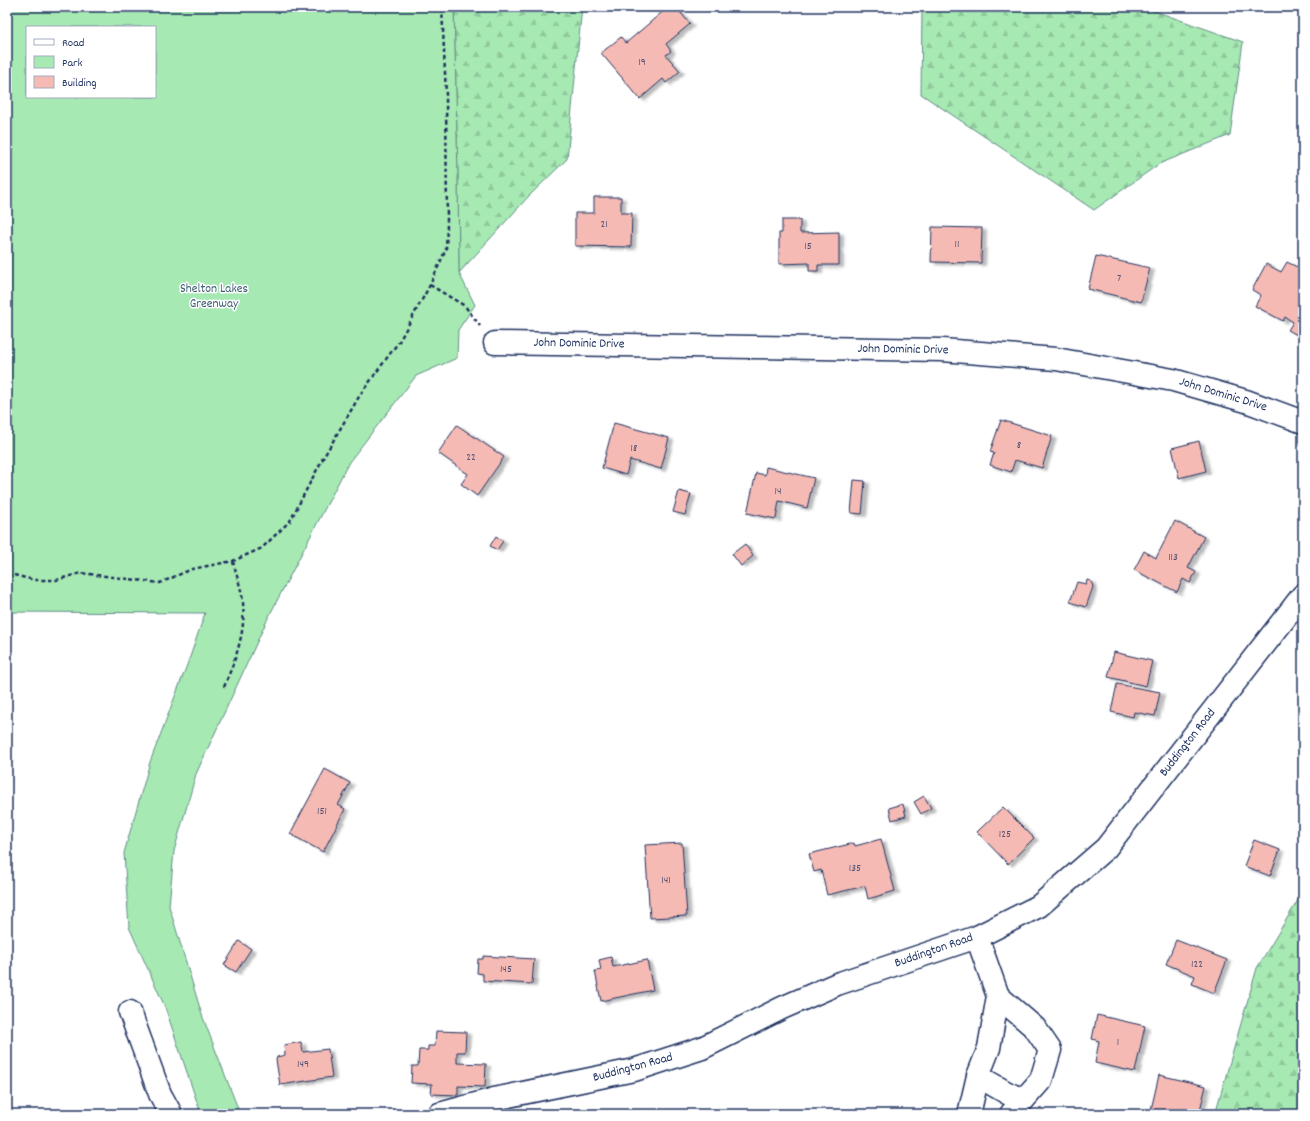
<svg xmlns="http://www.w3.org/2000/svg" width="1310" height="1121" font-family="Dekko,sans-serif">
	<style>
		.forest { fill: url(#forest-firs); stroke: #618c88 }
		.park { fill: #a7e9b2; stroke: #618c88; fill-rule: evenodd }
		.building { fill: #f6bab4; stroke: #1b2f5e; filter: url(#shadow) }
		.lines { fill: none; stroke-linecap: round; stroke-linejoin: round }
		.minor-casing { stroke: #1b2f5e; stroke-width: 25 }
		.path { stroke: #1b2f5e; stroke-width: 2.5; stroke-dasharray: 4 3; stroke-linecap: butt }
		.minor { stroke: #fff; stroke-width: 22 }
		.labels { text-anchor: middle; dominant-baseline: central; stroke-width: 3; stroke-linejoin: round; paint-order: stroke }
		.number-label { font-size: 11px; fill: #525274 }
		.park-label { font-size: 13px; fill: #3e5e73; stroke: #fff }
		.street-label { font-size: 13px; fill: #1b2f5e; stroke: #fff }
	</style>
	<defs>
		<pattern id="forest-firs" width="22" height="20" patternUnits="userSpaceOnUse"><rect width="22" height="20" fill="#a7e9b2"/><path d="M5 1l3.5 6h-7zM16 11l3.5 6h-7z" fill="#8fc89c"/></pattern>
		<filter id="shadow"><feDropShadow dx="4.5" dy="2.5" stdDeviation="1" flood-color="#0004"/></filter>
	</defs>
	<rect width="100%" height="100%" fill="#fff"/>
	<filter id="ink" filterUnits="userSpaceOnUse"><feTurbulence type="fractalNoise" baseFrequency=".025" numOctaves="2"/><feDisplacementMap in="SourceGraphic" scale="8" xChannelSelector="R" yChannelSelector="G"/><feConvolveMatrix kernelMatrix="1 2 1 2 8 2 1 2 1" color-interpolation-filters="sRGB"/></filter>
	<g filter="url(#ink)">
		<g class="forest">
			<path d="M454,7H582L567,159L528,197L459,273L458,178Z"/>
			<path d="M922,7H1143L1243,42L1230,135L1159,164L1094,210L921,94Z"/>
			<path d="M1303,892V1114H1215L1257,968Z"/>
		</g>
		<path class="park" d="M7,7H454L458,178L459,273L475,305L458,330L457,358L416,376L349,462L268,618L196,774L174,851L169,906L202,1015L240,1114H201L165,1007L129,927L124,853L150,762L190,657L205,613L7,612ZM27,27H155V97H27Z"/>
		<g class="building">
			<path d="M668,7H676L690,24L666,44L671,51L666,55L680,71L666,83L663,79L640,99L601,53L621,37L626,43Z"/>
			<path d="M594,197H621V213H632L631,247L575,246V213H594Z"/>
			<path d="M782,220H800V233L839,232V265H818V271H809V263L779,264V233H782Z"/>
			<path d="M932,227L982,228L981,263L931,262Z"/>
			<path d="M1096,256L1150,268L1141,302L1088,289Z"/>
			<path d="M1287,262L1303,270V338L1288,330L1293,322L1285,317L1283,321L1255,306L1261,295L1252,290L1266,264L1281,272Z"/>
			<path d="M1001,420L1052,436L1042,468L1015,460L1011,472L990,465L994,453L990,452Z"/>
			<path d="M614,423L669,438L661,469L630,460L626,475L602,468Z"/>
			<path d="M457,425L504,457L477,496L461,484L468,474L438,453Z"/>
			<path d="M1199,441L1206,471L1179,478L1172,448Z"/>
			<path d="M766,467L814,478L807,508L779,501L776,519L747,513L756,473L765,475Z"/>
			<path d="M854,480L865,481L862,514L851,513Z"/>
			<path d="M679,491L691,494L685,515L673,512Z"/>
			<path d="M1175,521L1204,537L1188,568L1196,572L1190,583L1183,579L1177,592L1134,570L1144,551L1156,558Z"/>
			<path d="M496,536L503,541L497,550L490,546Z"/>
			<path d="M745,544L753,556L741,566L732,554Z"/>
			<path d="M1087,580L1091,581L1093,587L1086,607L1070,602L1077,582L1086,584Z"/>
			<path d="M1114,652L1152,661L1146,686L1108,677Z"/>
			<path d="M1117,684L1160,692L1155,716L1134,712L1133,717L1111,712Z"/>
			<path d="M325,769L350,783L338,805L345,809L323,852L290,834Z"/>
			<path d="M924,796L931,808L921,814L914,802Z"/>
			<path d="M903,804L906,816L892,820L889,808Z"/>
			<path d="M1003,807L1034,838L1008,864L977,832Z"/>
			<path d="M881,839L895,891L868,899L865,886L827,895L821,870L814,872L809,854L854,843L855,846Z"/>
			<path d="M1254,840L1280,850L1270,876L1244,866Z"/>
			<path d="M682,843L687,916L650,918L645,845Z"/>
			<path d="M1176,940L1227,960L1214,993L1192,984L1195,976L1166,964Z"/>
			<path d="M239,941L251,949L236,972L224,965Z"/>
			<path d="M483,956L534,959L532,984L483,981V974L477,973L478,959H483Z"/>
			<path d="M611,957L613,967L647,960L653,990L601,1001L595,971L601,970L599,960Z"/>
			<path d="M1097,1015L1145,1026L1135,1072L1095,1063L1099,1041L1092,1039Z"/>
			<path d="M436,1031L466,1032L465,1052H457V1063L486,1064L485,1087L458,1086V1095L431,1094L432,1084L411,1083L412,1066H418L419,1050H428V1046H435Z"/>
			<path d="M301,1042L303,1052L328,1049L332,1077L280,1085L276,1060L277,1057L285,1055L284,1045Z"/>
			<path d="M1159,1075L1206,1086L1199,1114L1187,1113V1114H1150Z"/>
		</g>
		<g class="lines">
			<defs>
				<g id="minor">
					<path d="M495,343L942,350L1056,359L1173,380L1246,401L1303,422"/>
					<path d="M998,996L1035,1028L1050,1050L1041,1080L1011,1114"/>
					<path d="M130,1012L160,1094L171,1114"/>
					<path d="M978,1076L1009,1094L1024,1099"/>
					<path d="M439,1114L494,1099L634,1070L702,1048L782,1008L837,984L977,937L1039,906L1106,848L1303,595"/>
					<path d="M969,1114L978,1076L989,1048L998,996L977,937"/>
				</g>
			</defs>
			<use href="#minor" class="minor-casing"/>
			<g class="path">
				<path d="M430,285L465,306L480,326"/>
				<path d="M7,575H14L34,580H56L81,573L160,583L192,569L233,561L262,548L290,521L322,460L360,395L400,340L430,285L446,249L447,224L446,95L442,7"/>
				<path d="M224,687C235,660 246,633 243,603C242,589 236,575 233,561"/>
			</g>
			<use href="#minor" class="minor"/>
		</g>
	</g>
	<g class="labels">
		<g class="number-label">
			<text x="642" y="63">19</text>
			<text x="604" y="225">21</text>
			<text x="957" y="245">11</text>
			<text x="808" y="247">15</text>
			<text x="1119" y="279">7</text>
			<text x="1019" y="446">8</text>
			<text x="634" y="449">18</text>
			<text x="471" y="458">22</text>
			<text x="778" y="492">14</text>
			<text x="1173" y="558">113</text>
			<text x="322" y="812">151</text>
			<text x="1005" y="835">125</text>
			<text x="855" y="869">135</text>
			<text x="666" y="881">141</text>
			<text x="1197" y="965">122</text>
			<text x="506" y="970">145</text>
			<text x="1118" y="1043">1</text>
			<text x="303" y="1065">149</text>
		</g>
		<g class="park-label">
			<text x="214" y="289">Shelton Lakes<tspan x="214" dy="15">Greenway</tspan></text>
		</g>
		<g class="street-label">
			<text transform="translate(579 344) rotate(1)">John Dominic Drive</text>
			<text transform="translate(903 350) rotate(1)">John Dominic Drive</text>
			<text transform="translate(1223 395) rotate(17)">John Dominic Drive</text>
			<text transform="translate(1188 743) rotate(-52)">Buddington Road</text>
			<text transform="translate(934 951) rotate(-19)">Buddington Road</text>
			<text transform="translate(633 1068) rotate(-15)">Buddington Road</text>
		</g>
	</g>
	<rect width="1310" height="1121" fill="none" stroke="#fff" stroke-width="24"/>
	<rect x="12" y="12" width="1286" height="1097" fill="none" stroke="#1b2f5e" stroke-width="1.5" filter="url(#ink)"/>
	<rect x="26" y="26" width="130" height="72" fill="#ffffff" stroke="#a4acbf"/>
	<rect x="34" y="39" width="20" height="6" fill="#ffffff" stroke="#a4acbf"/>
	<text x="62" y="46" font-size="12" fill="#1b2f5e">Road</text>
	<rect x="34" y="56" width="20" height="12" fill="#a7e9b2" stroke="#a4acbf"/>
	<text x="62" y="66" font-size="12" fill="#1b2f5e">Park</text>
	<rect x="34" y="76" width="20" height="12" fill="#f6bab4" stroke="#a4acbf"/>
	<text x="62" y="86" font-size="12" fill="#1b2f5e">Building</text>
</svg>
